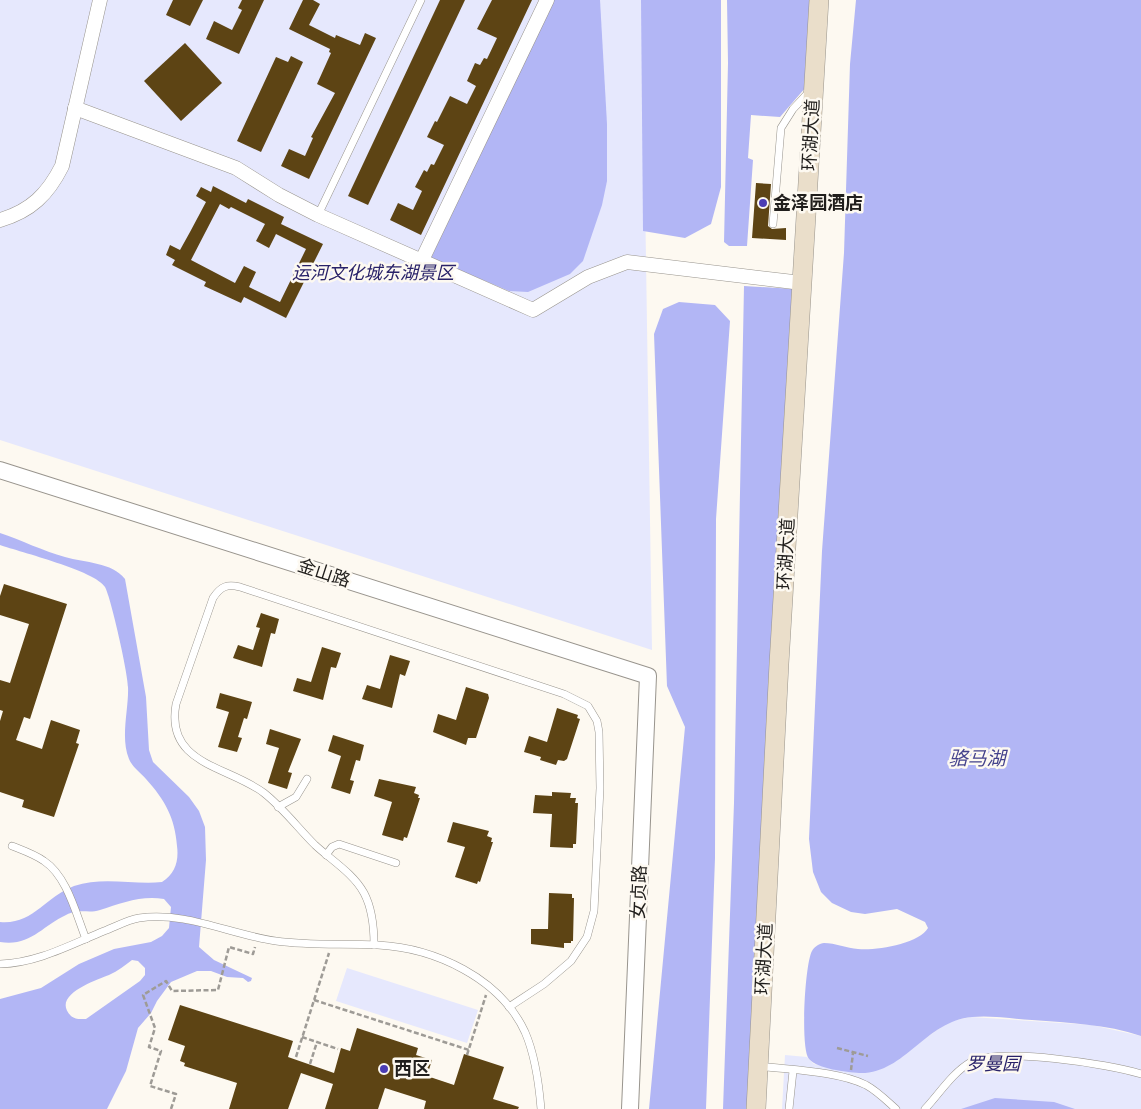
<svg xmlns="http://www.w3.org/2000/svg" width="1141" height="1109" font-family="'Zilla Slab','Noto Sans SC',serif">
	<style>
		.green { fill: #e6e8fd }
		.forest { fill: #b2b6f5; fill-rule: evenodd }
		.building { fill: #5d4414; fill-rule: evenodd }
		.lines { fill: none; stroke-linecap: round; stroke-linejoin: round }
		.service-casing { stroke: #98948d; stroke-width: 8 }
		.minor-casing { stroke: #98948d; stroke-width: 15 }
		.tertiary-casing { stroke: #98948d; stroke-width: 18 }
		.secondary-casing { stroke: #98948d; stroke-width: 20 }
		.path { stroke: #9e9b96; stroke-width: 2.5; stroke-dasharray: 5 2.5; stroke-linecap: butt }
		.service { stroke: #fff; stroke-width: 7 }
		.minor { stroke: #fff; stroke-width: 14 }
		.tertiary { stroke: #fff; stroke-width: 16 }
		.secondary { stroke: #eadeca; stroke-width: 19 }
		.poi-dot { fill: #4b3db4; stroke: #fdf9f1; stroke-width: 2 }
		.labels { text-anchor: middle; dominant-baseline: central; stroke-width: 5; stroke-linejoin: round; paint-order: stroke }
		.street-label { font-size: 18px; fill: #201e1c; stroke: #fdf9f1 }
		.poi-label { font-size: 18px; font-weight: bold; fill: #201e1c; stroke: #fdf9f1; text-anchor: start }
		.park-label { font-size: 18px; font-style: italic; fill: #292269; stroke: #fdf9f1 }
		.water-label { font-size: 19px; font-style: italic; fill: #44428c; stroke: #fdf9f1 }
	</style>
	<rect width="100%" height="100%" fill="#fdf9f1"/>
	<g class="green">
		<path d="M0,0H642L652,650L0,440Z"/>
		<path d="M347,968L478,1010L467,1043L336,1001Z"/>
		<path d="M971,1017L1092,1025L1141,1036V1109H782L785,1055L807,1057L814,1064L860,1073L916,1045L950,1021Z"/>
	</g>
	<g class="forest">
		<path d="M553,0H600L607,124V181L602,205L583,261L570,274L528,292L509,291L431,258Z"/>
		<path d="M641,0H721V187L711,224L685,238L643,231Z"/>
		<path d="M727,0H814L806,87L780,117L751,115L748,158L753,160L747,246H729L724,242L728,63Z"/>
		<path d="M856,0H1141V1036C1106,1024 1069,1023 1032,1020C1013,1019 992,1015 972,1017C925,1021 904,1075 859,1073C846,1072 818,1069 809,1059C800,1049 805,963 812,951C814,947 820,943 824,943C835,943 847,948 858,949C875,951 919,944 928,928L925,922L897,909L865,914L851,912L832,903L821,892L813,872L809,839L822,551L844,253L850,64Z"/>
		<path d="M744,286L794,289L749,1109H723L734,803Z"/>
		<path d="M679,302L715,305L730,321L716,519L715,858L706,1109H649L685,727L667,686L654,334L663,309Z"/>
		<path d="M0,533C21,540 43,551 65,557C85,563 112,562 125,579L146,697L149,750L153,762L189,797L199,811L205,827L206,860L199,947L214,960L252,978L251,981L248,982L243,978L227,977L211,971H197L171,982L157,1001L151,1013L138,1028L126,1071L107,1109H0V999L41,988L79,964L114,949L151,942L162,936L169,928L171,907L164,899C142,895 121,903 100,910C88,914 81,908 66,915C42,926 30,947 0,942V922C33,925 45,897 74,886C103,876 133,885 162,882C175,874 179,861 177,846C175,818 165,800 146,779C140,772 133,768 129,759C120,737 129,709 128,687C128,673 111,598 105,587C96,571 20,552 0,545ZM132,960L138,961L145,968V975L140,981L86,1019C80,1019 76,1020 71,1016C50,995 97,980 109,975C118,971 125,965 132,960Z"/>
		<path d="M995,1098L1054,1102L1075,1109H961Z"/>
	</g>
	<g class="building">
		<path d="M173,0H203L190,26L166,15Z"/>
		<path d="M242,0H264L239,54L206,39L214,21L232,30L242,10L238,8Z"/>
		<path d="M303,0H313L320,4L309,25L335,38L336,35L360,45L365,33L376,38L309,179L281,166L289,149L305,156L313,138L311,137L335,93L317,84L331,53L329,52L330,49L289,29Z"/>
		<path d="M440,0H465L368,205L348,196Z"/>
		<path d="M492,0H532L421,235L390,220L398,203L413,210L422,191L415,187L424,170L427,172L431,164L434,165L444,145L427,137L435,121L437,122L450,96L467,104L476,86L467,81L475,63L480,65L484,58L487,59L497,38L477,29Z"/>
		<path d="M185,43L222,83L181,121L144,81Z"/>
		<path d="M291,56L303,62L261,152L237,141L276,57L288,62Z"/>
		<path d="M756,183L771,184L768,226L772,229L786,228V240L752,238Z"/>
		<path d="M213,186L246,203L248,199L284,217L281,224L323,244L286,318L244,297L241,303L204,286L206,282L172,265L175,260L166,255L170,245L180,250L190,232L206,202L196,196L201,187L211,192ZM220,204L229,209L231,207L265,224L256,241L269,248L276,234L306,249L280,302L249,287L256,272L244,266L235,283L191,260Z"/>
		<path d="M4,584L67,604L30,719L24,717L16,740L42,749L51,720L80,730L76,743L79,744L54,817L22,807L24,800L0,792V721L3,711L0,710V680L10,683L29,624L0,615V596Z"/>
		<path d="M261,613L279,619L275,634L271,633L262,667L233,658L238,645L253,650L260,628L256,627Z"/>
		<path d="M322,647L341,653L336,668L331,667L323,700L293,691L297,678L311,682Z"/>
		<path d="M390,655L410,661L405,676L400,674L392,708L362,699L367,685L380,689Z"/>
		<path d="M466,687L488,694L489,698L476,738H468L466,745L433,732L438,714L456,720Z"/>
		<path d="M220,693L252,702L247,719L244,718L238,737L242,738L237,752L218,747L229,712L216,708Z"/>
		<path d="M557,708L578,715L577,718L580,719L567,759L564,761L558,760L556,765L540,760L541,757L524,752L529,736L547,742Z"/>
		<path d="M270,729L301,739L288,772L292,773L287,789L268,783L279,748L266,744Z"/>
		<path d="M333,735L364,745L360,761L356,760L350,780L354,781L350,794L331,788L341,756L328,751Z"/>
		<path d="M379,779L416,787L414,793L419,795L418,798H420L407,838L404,837L403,841L382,835L392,802L374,796Z"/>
		<path d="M552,792L571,793L570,798H576L575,803H578L576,844H573V848L550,847L552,814L533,813L535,795L552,796Z"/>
		<path d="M453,822L489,831L487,836L492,838L491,842H493L480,882L478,881L477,884L455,877L465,847L447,842Z"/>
		<path d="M549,893L572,894V898H574L573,941H571V943H564V948L531,944V929H548Z"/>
		<path d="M180,1005L293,1041L288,1057L334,1073L341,1048L350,1051L357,1028L418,1048L416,1055L432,1060L427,1076L454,1085L464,1054L504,1067L493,1099L519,1107L518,1109H424L426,1101L385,1088L378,1109H325L333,1084L301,1073L288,1109H229L237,1083L184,1066L185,1063L180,1061L185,1046L168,1040Z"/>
	</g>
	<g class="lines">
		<defs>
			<g id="service">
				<path d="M318,215L421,0"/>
				<path d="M773,224L781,128L793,109L809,92"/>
				<path d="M278,807L296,797L307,779"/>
				<path d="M12,846C22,850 34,854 44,861C67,876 76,914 86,939"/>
				<path d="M326,855L332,847L339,844L396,863"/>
				<path d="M374,945C374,928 372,908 364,893C353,873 331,860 315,845C298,828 283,808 264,793C229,766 165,765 176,704L213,598C221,586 227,584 240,587L564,694L588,706L597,721L599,732L600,788L594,911L587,937L571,961L544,984L509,1007"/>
				<path d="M0,964C37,963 70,945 104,931C115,927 127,920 139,918C186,911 231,935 276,941C310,946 345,943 378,945C435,948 500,978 525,1032C535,1055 539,1084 541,1109"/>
				<path d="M759,1066C790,1070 838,1071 866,1085C877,1091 886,1100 896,1109"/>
				<path d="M789,1109L793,1071"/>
				<path d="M925,1109C939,1094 953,1072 971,1062C999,1047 1109,1064 1141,1074"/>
			</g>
			<g id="minor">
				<path d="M75,108L236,168L279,195L318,215L533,310L588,277L627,262L802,283"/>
				<path d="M0,220C31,211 48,194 62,166L100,0"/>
				<path d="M421,262L547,0"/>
			</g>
			<path id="tertiary" d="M0,470L648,676L630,1109"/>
			<path id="secondary" d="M756,1109L779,664L819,0"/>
		</defs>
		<use href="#service" class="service-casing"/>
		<use href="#minor" class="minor-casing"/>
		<use href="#tertiary" class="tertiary-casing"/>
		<use href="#secondary" class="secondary-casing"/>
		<g class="path">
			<path d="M314,1000L469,1050"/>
			<path d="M302,1037L338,1049"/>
			<path d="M837,1048L868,1056"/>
			<path d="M467,1055L486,995"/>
			<path d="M296,1057L329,953"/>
			<path d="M310,1064L317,1042"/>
			<path d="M851,1070L853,1053"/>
			<path d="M171,1109L176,1094L150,1086L161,1051L149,1047L155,1028L143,995L166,981L172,991L218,990L229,947L253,954L255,947"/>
		</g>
		<use href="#service" class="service"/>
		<use href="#minor" class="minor"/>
		<use href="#tertiary" class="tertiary"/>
		<use href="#secondary" class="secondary"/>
	</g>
	<g class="poi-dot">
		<circle cx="763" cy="203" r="5"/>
		<circle cx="384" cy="1069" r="5"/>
	</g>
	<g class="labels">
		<g class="street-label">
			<text transform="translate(811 135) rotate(-87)">环湖大道</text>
			<text transform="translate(786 554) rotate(-87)">环湖大道</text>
			<text transform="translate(324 573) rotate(18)">金山路</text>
			<text transform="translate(639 892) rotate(-88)">女贞路</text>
			<text transform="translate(764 959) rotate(-87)">环湖大道</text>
		</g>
		<g class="poi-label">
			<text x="773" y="203">金泽园酒店</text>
			<text x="394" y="1069">西区</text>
		</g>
		<g class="park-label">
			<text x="373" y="273">运河文化城东湖景区</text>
			<text x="993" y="1064">罗曼园</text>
		</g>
		<g class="water-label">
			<text x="977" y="758">骆马湖</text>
		</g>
	</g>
</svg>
